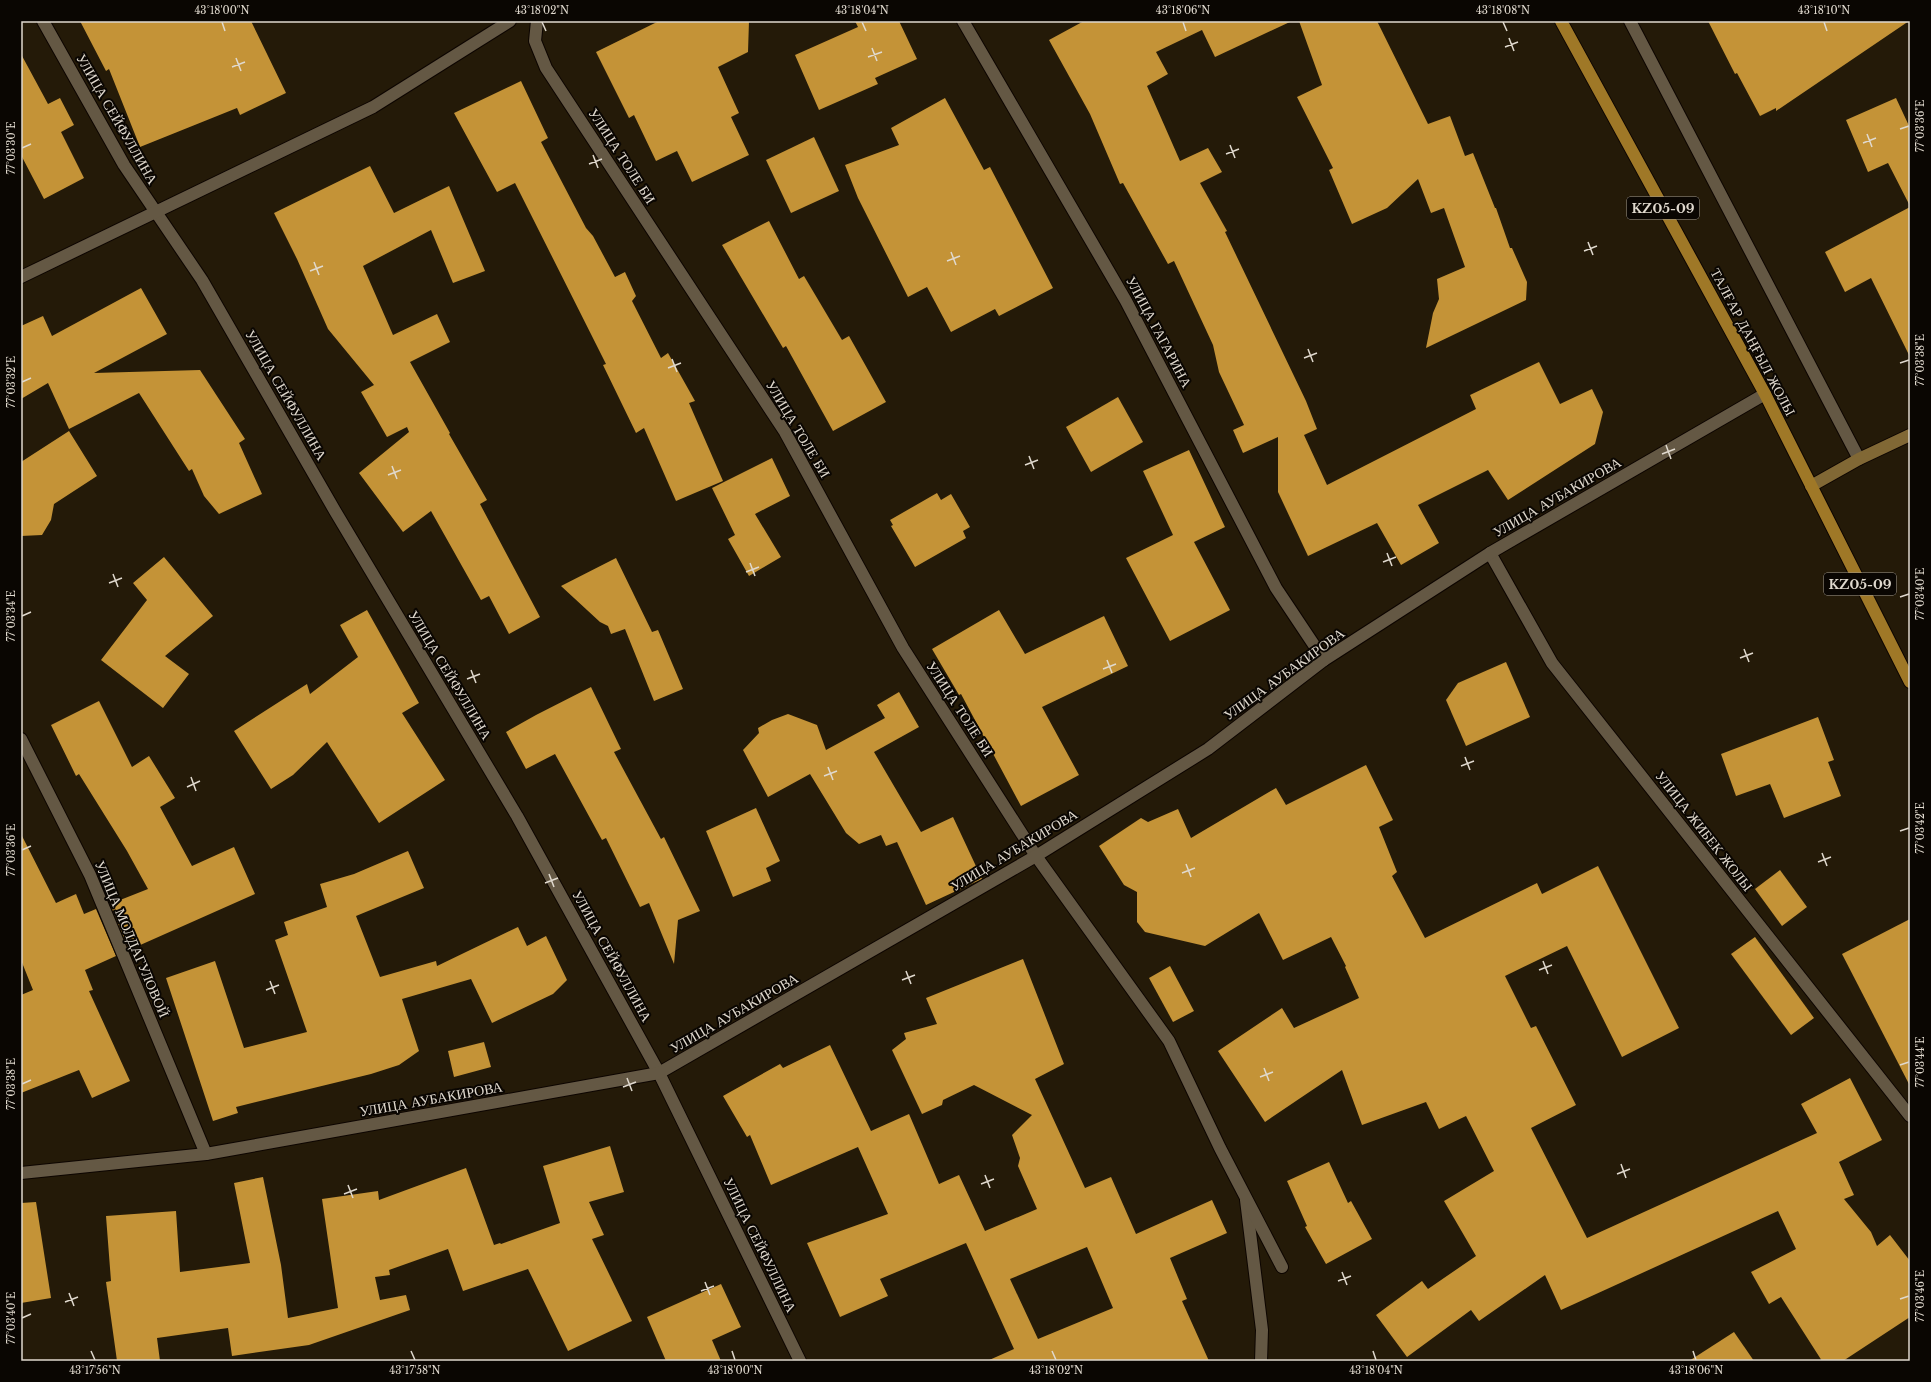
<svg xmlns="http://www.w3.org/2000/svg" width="1931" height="1382" font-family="'Libre Baskerville',serif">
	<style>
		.building { fill: #c49337; fill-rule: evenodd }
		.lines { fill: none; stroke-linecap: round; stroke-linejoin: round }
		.lane-casing { stroke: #0d0500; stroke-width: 14 }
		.street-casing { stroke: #0d0500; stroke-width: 14 }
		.secondary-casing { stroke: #0d0500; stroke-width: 14 }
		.primary-casing { stroke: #0d0500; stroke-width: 14 }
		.lane { stroke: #645844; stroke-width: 12 }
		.street { stroke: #645844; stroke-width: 12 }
		.secondary { stroke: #816835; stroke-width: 12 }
		.primary { stroke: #9f7827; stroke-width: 12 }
		.ticks { fill: none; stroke: #e0d9ce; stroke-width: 1.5 }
		.labels { text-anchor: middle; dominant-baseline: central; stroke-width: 4; stroke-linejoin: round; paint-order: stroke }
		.shield { fill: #0a0602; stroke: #a09a91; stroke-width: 1 }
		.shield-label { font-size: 13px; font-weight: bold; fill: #e0d9ce }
		.street-label { font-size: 14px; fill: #e0d9ce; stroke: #0a0602 }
		.neatline { fill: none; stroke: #e0d9ce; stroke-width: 1.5 }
		.ticks-label { font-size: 10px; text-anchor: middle; fill: #e0d9ce }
	</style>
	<rect width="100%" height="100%" fill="#241a08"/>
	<g class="building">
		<path d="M80,21H251L286,93L240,115L237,108L140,147L109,69L106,71Z"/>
		<path d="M659,21H749L748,52L718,67L739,113L731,117L749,155L692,182L677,151L656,161L634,115L629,118L596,52Z"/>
		<path d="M855,21H899L917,59L875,78L878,84L819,110L795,55L858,27Z"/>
		<path d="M1084,21H1292L1215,57L1202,30L1156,52L1168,74L1147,86L1180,161L1208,148L1222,172L1200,183L1227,231L1225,232L1306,401L1317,429L1304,435L1327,485L1476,409L1470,395L1539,362L1560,404L1592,389L1603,412L1595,444L1508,500L1488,470L1418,505L1439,543L1401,565L1377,523L1308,556L1278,492V437L1243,453L1233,430L1244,425L1219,372L1213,345L1174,261L1168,264L1123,183L1120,184L1090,114L1049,40Z"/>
		<path d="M1299,21H1377L1428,124L1450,116L1465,156L1473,153L1495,208H1496L1510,248H1512L1527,282L1526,300L1426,348L1433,313L1439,299L1437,279L1465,267L1444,208L1431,213L1418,179L1387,208L1352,224L1329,170L1333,168L1297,97L1322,85Z"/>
		<path d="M1708,21H1909L1776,111V108L1760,116L1737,73L1735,74Z"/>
		<path d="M21,54L48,104L60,98L74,125L61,132L84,178L44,199L21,155Z"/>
		<path d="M521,81L548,138L541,142L586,228L593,236L615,277L625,272L636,296L632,301L661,358L668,353L695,401L689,403L723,481L676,501L644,428L636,433L603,365L606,364L515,183L497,192L454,113Z"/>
		<path d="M945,98L984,170L990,167L1053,288L999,316L995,309L951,332L927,287L908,297L858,198L845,165L899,145L891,128Z"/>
		<path d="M1896,98L1910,128V206L1888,163L1868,172L1846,120Z"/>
		<path d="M814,137L839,191L791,213L766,160Z"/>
		<path d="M370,166L394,213L449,186L485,271L453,283L431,230L363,266L393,335L437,314L450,342L410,362L450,433L449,434L487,500L480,504L540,617L509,634L489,596L481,600L431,511L403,532L359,473L409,432L407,427L387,437L361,392L374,385L328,329L297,259L274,213Z"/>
		<path d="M1910,207V357L1871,278L1845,292L1825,252Z"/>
		<path d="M769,221L799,279L804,276L842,340L849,336L886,402L833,431L786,346L783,348L722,245Z"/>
		<path d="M141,288L167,334L94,373L200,370L245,439L239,443L262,494L219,514L204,496L192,469L189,471L139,393L69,429L48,383L21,399V326L43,316L52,336Z"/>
		<path d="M1118,397L1143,442L1091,472L1066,427Z"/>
		<path d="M69,431L97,476L54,504L51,520L42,535L21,536V462Z"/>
		<path d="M1189,450L1225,527L1194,542L1230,610L1170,641L1126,558L1173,535L1143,471Z"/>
		<path d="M772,458L790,496L755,514L781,557L749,576L728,539L735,535L712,488Z"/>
		<path d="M937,493L941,500L951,494L970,527L963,531L966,538L915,567L891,526L893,525L890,520Z"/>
		<path d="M164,557L213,616L165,656L189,674L163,708L101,660L147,600L133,583Z"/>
		<path d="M616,558L652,632L658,630L683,689L654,701L625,629L611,634L608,626L600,622L561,586Z"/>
		<path d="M367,610L419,703L402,713L445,780L379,823L327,742L293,775L271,789L234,731L307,684L310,694L358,657L340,625Z"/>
		<path d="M999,610L1025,654L1104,616L1128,666L1042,707L1079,775L1021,806L961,694L959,695L932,649Z"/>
		<path d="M1506,662L1530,717L1466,746L1446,700L1458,683Z"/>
		<path d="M591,687L621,749L614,752L661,839L664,837L700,911L678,920L674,964L649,903L640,907L606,838L602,840L555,754L526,769L506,732L536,715Z"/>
		<path d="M899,692L919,727L874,752L921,832L953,817L982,879L926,905L897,842L886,846L881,835L859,844L846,833L810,774L768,797L743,750L759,733L758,728L772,720L788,714L817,725L826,750L885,718L877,705Z"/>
		<path d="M99,701L132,767L149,756L175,798L160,807L192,866L234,847L255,894L129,950L110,904L148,889L127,851L79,774L76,776L51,725Z"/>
		<path d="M1818,717L1834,760L1828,762L1841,796L1784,818L1770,784L1736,796L1721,754Z"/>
		<path d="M1366,765L1393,820L1379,827L1397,872L1392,876L1425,938L1537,883L1542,894L1598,866L1679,1028L1622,1057L1567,946L1505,976L1531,1028L1536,1026L1576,1105L1531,1128L1587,1238L1817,1133L1801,1104L1850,1078L1882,1140L1839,1162L1854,1195L1844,1199L1871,1232L1877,1246L1890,1235L1910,1261V1317L1843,1361H1822L1781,1297L1769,1304L1751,1272L1796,1249L1778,1211L1561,1310L1545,1275L1479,1321L1471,1310L1407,1357L1376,1315L1422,1281L1428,1289L1476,1256L1444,1201L1494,1171L1466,1116L1439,1129L1426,1102L1362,1125L1342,1070L1265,1122L1218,1051L1282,1008L1294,1028L1359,998L1345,967L1346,966L1331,937L1283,960L1259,913L1205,946L1145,932L1137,922V892L1124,885L1099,846L1141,818L1148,822L1178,809L1191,838L1276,788L1286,805Z"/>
		<path d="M756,808L780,861L766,868L771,881L733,897L706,831Z"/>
		<path d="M21,834L56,903L76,894L84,914L96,909L116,956L85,970L93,990L89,991L130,1081L92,1098L79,1070L21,1093V995L33,990L21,960Z"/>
		<path d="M408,851L424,888L356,916L380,977L436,961L437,966L518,927L527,946L546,936L567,980L553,994L492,1023L471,979L402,999L419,1051L399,1065L371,1074L236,1107L238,1113L213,1121L166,978L215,961L244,1048L307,1032L275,940L288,935L284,922L327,907L320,884L354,874Z"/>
		<path d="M1780,870L1807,907L1782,926L1755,889Z"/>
		<path d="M1910,919V1086L1842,954Z"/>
		<path d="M1755,937L1814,1018L1791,1035L1731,954Z"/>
		<path d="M1023,959L1064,1064L1035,1079L1085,1188L1111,1177L1136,1234L1212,1200L1227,1233L1170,1258L1187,1299L1182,1301L1209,1361H987L1014,1349L966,1243L880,1279L888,1296L840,1317L807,1243L888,1214L858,1147L771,1185L750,1135L747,1137L723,1096L780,1064L783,1068L830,1045L871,1131L909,1114L939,1184L959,1175L985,1231L1037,1209L1018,1166L1020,1158L1012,1135L1032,1115L974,1085L943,1100L942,1105L922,1114L892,1050L906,1039L904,1033L937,1024L926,998ZM1087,1247L1113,1308L1038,1339L1010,1279Z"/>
		<path d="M1170,966L1194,1011L1173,1022L1149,978Z"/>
		<path d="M484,1042L491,1067L454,1077L448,1051Z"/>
		<path d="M610,1146L624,1192L589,1202L604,1235L592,1239L632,1321L568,1351L528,1269L463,1291L448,1249L389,1270L390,1275L375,1277L380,1300L406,1295L410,1310L309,1345L232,1356L228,1328L157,1338L160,1361H117L106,1282L111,1281L106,1216L176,1211L180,1272L250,1263L234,1183L263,1177L281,1265L288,1318L338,1308L322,1199L378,1191L379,1200L466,1168L494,1245L500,1243L501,1244L560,1223L543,1166Z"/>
		<path d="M1329,1162L1348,1203L1351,1201L1372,1239L1326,1264L1305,1227L1307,1226L1287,1181Z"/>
		<path d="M36,1202L51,1298L21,1303V1203Z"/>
		<path d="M721,1284L741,1327L712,1340L721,1361H666L647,1317Z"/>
		<path d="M1734,1332L1754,1361H1689Z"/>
	</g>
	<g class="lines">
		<defs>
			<g id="lane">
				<path d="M1630,21L1859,459"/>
				<path d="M1246,1200L1262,1330L1261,1361"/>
			</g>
			<g id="street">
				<path d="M43,21L124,165L202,280L335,511L517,816L659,1073L800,1361"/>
				<path d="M537,21L535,41L546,68L785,432L903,648L1036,856L1169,1041L1220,1148L1282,1267"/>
				<path d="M963,21L1126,301L1276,588L1324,660"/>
				<path d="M21,277L373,107L510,21"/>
				<path d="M1490,553L1552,663L1910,1116"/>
				<path d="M21,739L90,875L206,1154"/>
				<path d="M21,1173L206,1154L659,1073L1036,856L1208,749L1324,660L1490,553L1765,394"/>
			</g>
			<path id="secondary" d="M1811,486L1859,459L1910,435"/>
			<path id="primary" d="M1561,21L1765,394L1910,682"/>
		</defs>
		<use href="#lane" class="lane-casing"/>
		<use href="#street" class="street-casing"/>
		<use href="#secondary" class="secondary-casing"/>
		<use href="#primary" class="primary-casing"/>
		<use href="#lane" class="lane"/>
		<use href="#street" class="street"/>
		<use href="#secondary" class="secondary"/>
		<use href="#primary" class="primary"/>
	</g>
	<path class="ticks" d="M222,22L225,31M542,22L546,31M862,22L866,31M1183,22L1186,31M1503,22L1507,31M1824,22L1827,31M1509,38L1514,51M1505,47L1518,42M872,48L877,61M868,57L882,52M236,58L241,71M232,67L245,62M1900,129L1909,126M1867,134L1872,147M1863,143L1876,138M1230,145L1235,158M22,148L31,144M1226,154L1239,149M593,155L598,168M589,164L602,159M1588,242L1593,255M1584,251L1597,246M951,252L956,265M947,261L960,256M314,262L319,275M310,271L323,266M1308,349L1313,362M1304,358L1317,353M672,359L677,372M1900,363L1909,360M668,368L681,363M22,382L31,378M1666,445L1671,459M1662,454L1675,449M1029,456L1034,469M1025,465L1038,460M392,466L397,479M388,475L401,470M1387,553L1392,566M1383,562L1396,557M750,563L755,576M746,572L759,567M113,574L118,587M109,583L122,578M1900,597L1909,594M22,616L31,612M1744,649L1749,662M1740,658L1753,653M1107,660L1112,673M1103,669L1116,664M471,670L476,683M467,679L480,674M1465,757L1470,770M1461,766L1474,761M828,767L833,780M824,776L837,771M191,777L196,791M187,787L200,781M1900,831L1909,828M22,850L31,846M1822,853L1827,866M1818,862L1831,857M1186,864L1191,877M1182,873L1195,868M549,874L554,887M545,883L558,878M1543,961L1548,974M1539,970L1552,965M906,971L911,984M902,980L915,975M270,981L275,994M266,990L279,985M1900,1065L1909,1062M1264,1068L1269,1081M1260,1077L1273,1072M627,1078L632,1091M22,1084L31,1080M623,1087L636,1082M1621,1164L1626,1178M1617,1174L1630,1169M985,1175L990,1188M981,1184L994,1179M348,1185L353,1198M344,1194L357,1189M1342,1272L1347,1285M1338,1281L1351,1276M705,1282L710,1295M701,1291L714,1286M69,1293L74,1306M1900,1299L1909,1296M65,1302L78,1297M22,1318L31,1314M91,1351L95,1360M411,1351L415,1360M732,1351L735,1360M1052,1351L1056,1360M1373,1351L1376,1360M1693,1351L1696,1360"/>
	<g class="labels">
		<g class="shield">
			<rect x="1627" y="197" width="72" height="22" rx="3"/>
			<rect x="1824" y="573" width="72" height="22" rx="3"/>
		</g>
		<g class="shield-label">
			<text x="1663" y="208">KZ05-09</text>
			<text x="1860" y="584">KZ05-09</text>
		</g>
		<g class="street-label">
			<text transform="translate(117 119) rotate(60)">УЛИЦА СЕЙФУЛЛИНА</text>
			<text transform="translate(622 156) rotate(57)">УЛИЦА ТОЛЕ БИ</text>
			<text transform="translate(1159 332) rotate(62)">УЛИЦА ГАГАРИНА</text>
			<text transform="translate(1753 342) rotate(62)">ТАЛҒАР ДАҢҒЫЛ ЖОЛЫ</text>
			<text transform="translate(286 395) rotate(60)">УЛИЦА СЕЙФУЛЛИНА</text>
			<text transform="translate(798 429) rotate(59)">УЛИЦА ТОЛЕ БИ</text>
			<text transform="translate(1557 497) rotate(-30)">УЛИЦА АУБАКИРОВА</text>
			<text transform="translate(1284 674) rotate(-36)">УЛИЦА АУБАКИРОВА</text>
			<text transform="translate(450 675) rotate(59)">УЛИЦА СЕЙФУЛЛИНА</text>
			<text transform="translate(960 709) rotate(57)">УЛИЦА ТОЛЕ БИ</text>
			<text transform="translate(1704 831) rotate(52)">УЛИЦА ЖИБЕК ЖОЛЫ</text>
			<text transform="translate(1014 850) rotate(-31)">УЛИЦА АУБАКИРОВА</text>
			<text transform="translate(132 939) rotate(67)">УЛИЦА МОЛДАГУЛОВОЙ</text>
			<text transform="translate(612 956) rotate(61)">УЛИЦА СЕЙФУЛЛИНА</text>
			<text transform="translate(734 1013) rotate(-30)">УЛИЦА АУБАКИРОВА</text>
			<text transform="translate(431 1099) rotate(-10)">УЛИЦА АУБАКИРОВА</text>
			<text transform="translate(760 1245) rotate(64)">УЛИЦА СЕЙФУЛЛИНА</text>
		</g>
	</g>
	<rect width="1931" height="1382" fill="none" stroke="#0a0602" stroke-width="44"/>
	<rect x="22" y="22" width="1887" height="1338" class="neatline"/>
	<g class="ticks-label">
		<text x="222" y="14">43°18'00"N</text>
		<text x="542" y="14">43°18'02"N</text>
		<text x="862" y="14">43°18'04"N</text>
		<text x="1183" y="14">43°18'06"N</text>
		<text x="1503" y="14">43°18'08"N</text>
		<text x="1824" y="14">43°18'10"N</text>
		<text transform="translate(1920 126) rotate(-90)" y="4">77°03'36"E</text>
		<text transform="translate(11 148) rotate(-90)" y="4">77°03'30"E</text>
		<text transform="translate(1920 360) rotate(-90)" y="4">77°03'38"E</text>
		<text transform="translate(11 382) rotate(-90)" y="4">77°03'32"E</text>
		<text transform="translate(1920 594) rotate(-90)" y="4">77°03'40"E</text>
		<text transform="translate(11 616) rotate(-90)" y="4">77°03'34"E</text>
		<text transform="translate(1920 828) rotate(-90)" y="4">77°03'42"E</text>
		<text transform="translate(11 850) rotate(-90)" y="4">77°03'36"E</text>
		<text transform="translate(1920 1062) rotate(-90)" y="4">77°03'44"E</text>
		<text transform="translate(11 1084) rotate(-90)" y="4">77°03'38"E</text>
		<text transform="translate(1920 1296) rotate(-90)" y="4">77°03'46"E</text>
		<text transform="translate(11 1318) rotate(-90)" y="4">77°03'40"E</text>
		<text x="95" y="1374">43°17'56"N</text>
		<text x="415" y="1374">43°17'58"N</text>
		<text x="735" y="1374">43°18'00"N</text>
		<text x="1056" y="1374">43°18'02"N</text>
		<text x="1376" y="1374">43°18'04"N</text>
		<text x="1696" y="1374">43°18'06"N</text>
	</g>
</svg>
